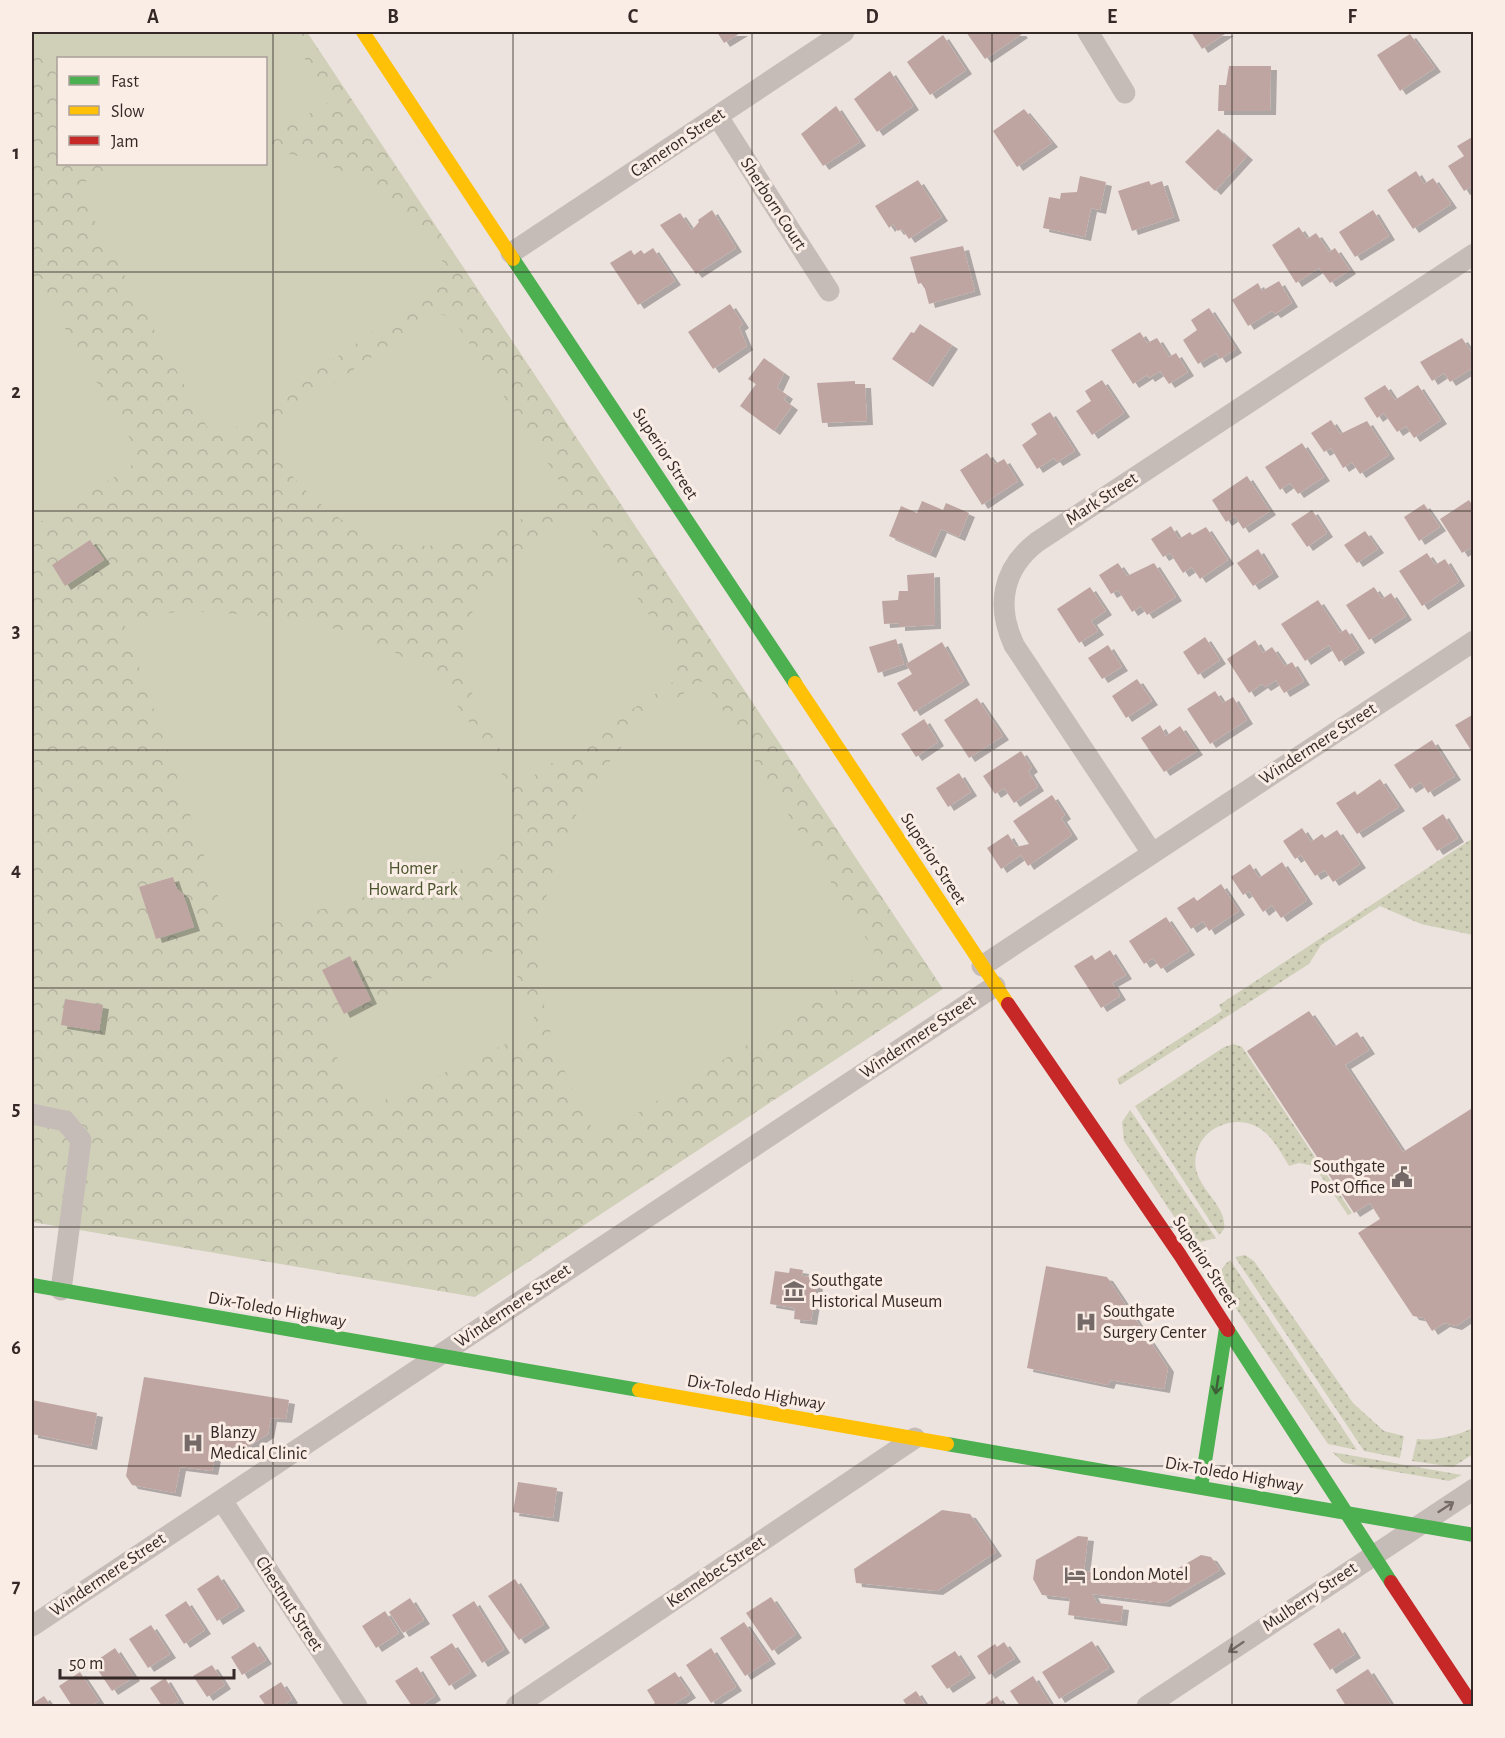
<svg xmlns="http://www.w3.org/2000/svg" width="1505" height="1738" font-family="'Alegreya Sans',sans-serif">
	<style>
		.grass { fill: url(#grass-dots) }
		.forest { fill: url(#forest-crowns); fill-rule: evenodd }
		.pitch { fill: #d0d0b9 }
		.building { fill: #bfa5a1; filter: url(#shadow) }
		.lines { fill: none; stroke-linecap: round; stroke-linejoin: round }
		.street { stroke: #c5bcb8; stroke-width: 21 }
		.fast { stroke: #4caf50; stroke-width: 14 }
		.slow { stroke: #ffc107; stroke-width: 14 }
		.jam { stroke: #c62828; stroke-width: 14 }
		.oneway { stroke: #3e5f37 }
		.oneway2 { stroke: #766b68 }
		.grid { fill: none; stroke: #352927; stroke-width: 1.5; stroke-opacity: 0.55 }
		.labels { text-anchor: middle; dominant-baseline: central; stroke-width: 6; stroke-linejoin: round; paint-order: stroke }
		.street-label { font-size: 18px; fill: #352927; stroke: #f9ede6 }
		.park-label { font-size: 18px; fill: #4a532b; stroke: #f9ede6 }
		.poi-label { font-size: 18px; fill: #352927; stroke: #f9ede6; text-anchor: start }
		.neatline { fill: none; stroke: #352927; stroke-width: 2 }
		.grid-label { font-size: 20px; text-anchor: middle; font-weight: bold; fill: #352927 }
	</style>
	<defs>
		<pattern id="grass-dots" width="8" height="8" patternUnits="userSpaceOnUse" patternTransform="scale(1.5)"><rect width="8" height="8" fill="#d0d0b9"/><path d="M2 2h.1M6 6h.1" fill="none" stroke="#b3b39f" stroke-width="1.8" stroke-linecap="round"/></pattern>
		<pattern id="forest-crowns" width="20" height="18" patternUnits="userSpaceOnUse" patternTransform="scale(1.5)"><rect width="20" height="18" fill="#d0d0b9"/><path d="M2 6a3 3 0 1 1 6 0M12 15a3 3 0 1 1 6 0" fill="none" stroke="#b3b39f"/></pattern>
		<filter id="shadow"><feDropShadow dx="6" dy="4" stdDeviation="0" flood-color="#0004"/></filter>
	</defs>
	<rect width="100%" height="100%" fill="#ece3df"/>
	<g class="grass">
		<path d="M1473,838V935L1421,924L1380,906L1321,945L1309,964L1120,1085L1117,1079L1222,1011L1219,1005Z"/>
		<path d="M1234,1044L1242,1047L1352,1213L1348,1215L1314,1166L1299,1163L1289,1166C1279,1150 1271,1132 1253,1125C1243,1121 1232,1121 1222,1125C1212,1129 1204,1135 1199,1146C1182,1183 1229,1201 1224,1229L1219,1235L1135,1106L1224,1047Z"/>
		<path d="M1130,1110L1133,1114L1216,1238L1201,1242L1186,1235L1124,1141L1122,1122Z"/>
		<path d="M1245,1255L1254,1261L1353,1403L1384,1431L1404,1436L1400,1458L1364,1451L1235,1257Z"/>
		<path d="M1230,1260L1357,1450L1328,1444L1222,1288C1218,1276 1220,1268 1230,1260Z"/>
		<path d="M1473,1428V1454L1453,1467L1412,1461L1417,1439C1437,1441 1455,1436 1473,1428Z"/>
		<path d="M1332,1452L1462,1475L1449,1481L1344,1463Z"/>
	</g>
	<path class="forest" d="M32,32H307L943,989L475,1297L32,1222ZM58,58H266V164H58Z"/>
	<g class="pitch">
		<path d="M32,32H288L331,101L279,131L266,135V58H58V76L32,43Z"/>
		<path d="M266,146L341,170L376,193L406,216L430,244L453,276L227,434L207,427L76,186L123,164H266Z"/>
		<path d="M32,272L135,447L131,467L32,527Z"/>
		<path d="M435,313L452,317L568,494C513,527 448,557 382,542C375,541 368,535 362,532C319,509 287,475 261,434Z"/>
		<path d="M578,510L677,656L676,680L521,784L480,716L465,672L460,638L481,594L504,565L564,515Z"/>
		<path d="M182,611C270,615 362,619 432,678C453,695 473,728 488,750C504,774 520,806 512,835C509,843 502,852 498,859L242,932L227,922L123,620Z"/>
		<path d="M704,680L874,951L870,969L597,1138C580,1104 562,1070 551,1034C520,927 557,820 629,738C650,715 678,697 704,680Z"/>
		<path d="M488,952H499L510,961L534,1012V1024L525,1035L374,1105L363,1103L355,1096L331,1044L330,1032L337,1022Z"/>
	</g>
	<g class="building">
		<path d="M717,32H742L724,43Z"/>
		<path d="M966,32H1020L1022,34L985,59Z"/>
		<path d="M1191,32H1228L1202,49Z"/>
		<path d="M1410,34L1435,68L1400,91L1377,55Z"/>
		<path d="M943,35L966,70L930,95L907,62Z"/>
		<path d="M1229,66H1271L1270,111H1218L1219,85H1226Z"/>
		<path d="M890,71L913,106L877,132L854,99Z"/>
		<path d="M836,106L860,142L823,166L801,134Z"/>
		<path d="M1024,109L1052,143L1017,167L993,131Z"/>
		<path d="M1218,129L1247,156L1215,191L1185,162Z"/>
		<path d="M1474,136V185L1464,191L1448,166L1464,156L1457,146Z"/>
		<path d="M1416,171L1424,184L1433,178L1451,204L1413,229L1387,190Z"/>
		<path d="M1080,176L1106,182L1100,210L1091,208L1085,237L1043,228L1049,197L1060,199L1061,193L1077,192Z"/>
		<path d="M918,180L942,217L909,239L902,229L898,231L893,224L889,228L875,206Z"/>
		<path d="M1149,181L1151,185L1162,181L1174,217L1132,231L1118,191Z"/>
		<path d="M712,210L736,248L696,274L660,225L680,213L692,230L699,222L698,220Z"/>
		<path d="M1373,210L1389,236L1355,257L1339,232Z"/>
		<path d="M1299,227L1307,239L1316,233L1329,252L1335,248L1350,270L1330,283L1319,268L1296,283L1272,245Z"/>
		<path d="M963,246L975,291L929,304L925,289L921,283L918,284L910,257Z"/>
		<path d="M653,248L675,281L638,305L610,263L631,250L634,255L641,250L644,254Z"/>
		<path d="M1279,281L1292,303L1275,314L1272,311L1248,326L1232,300L1258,283L1262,291Z"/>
		<path d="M730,304L743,324L739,327L747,346L713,369L688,332Z"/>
		<path d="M1209,308L1236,349L1220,359L1216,353L1198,364L1183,340L1197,330L1191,320Z"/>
		<path d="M920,324L952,345L927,383L892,359L911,332L914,333Z"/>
		<path d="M1140,332L1147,343L1157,338L1169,357L1176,353L1188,372L1169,384L1160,371L1149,378L1147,375L1133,384L1111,350Z"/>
		<path d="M1462,338L1474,356V367L1450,382L1444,373L1432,381L1420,362Z"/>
		<path d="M764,358L784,373L777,388L787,395L784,400L792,406L774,431L740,406L756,384L748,379Z"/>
		<path d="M1102,380L1124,413L1092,435L1076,411L1091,401L1085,391Z"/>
		<path d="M855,381V384H865L867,421L822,423L817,383Z"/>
		<path d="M1385,385L1395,400L1418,385L1441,420L1414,438L1406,426L1397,432L1384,413L1377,418L1364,398Z"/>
		<path d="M1050,412L1075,451L1057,462L1054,458L1037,469L1022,445L1037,434L1031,424Z"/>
		<path d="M1331,420L1340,434L1367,421L1389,455L1360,474L1352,462L1343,468L1331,448L1324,452L1311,433Z"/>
		<path d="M1302,443L1324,477L1298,494L1290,483L1280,490L1265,467Z"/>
		<path d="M987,453L995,464L1004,459L1018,481L982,505L960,470Z"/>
		<path d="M1247,476L1270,511L1243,529L1235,516L1226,522L1212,500Z"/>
		<path d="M1469,500L1474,508V546L1462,553L1440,519Z"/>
		<path d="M922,501L943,510L946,503L969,513L959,537L941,529L930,554L889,536L901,506L917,513Z"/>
		<path d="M1424,504L1440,527L1419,541L1404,517Z"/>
		<path d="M1312,510L1327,533L1307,547L1291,524Z"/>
		<path d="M1171,526L1179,539L1190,532L1192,535L1206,527L1228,560L1200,579L1192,567L1183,573L1170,553L1163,557L1151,539Z"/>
		<path d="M1365,531L1378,549L1357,563L1344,545Z"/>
		<path d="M90,540L104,560L65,586L52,565Z"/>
		<path d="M1258,549L1273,573L1253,586L1237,563Z"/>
		<path d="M1427,553L1435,565L1445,559L1459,582L1422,606L1399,571Z"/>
		<path d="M1118,563L1127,576L1154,563L1176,597L1147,615L1141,606L1132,612L1118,590L1111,594L1099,575Z"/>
		<path d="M934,573L935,625L899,627V623L884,624L882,601L898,600L899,591H908L907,575Z"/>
		<path d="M1090,587L1106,611L1091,621L1098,631L1079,643L1057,609Z"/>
		<path d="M1374,587L1382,599L1391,593L1406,616L1369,640L1346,605Z"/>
		<path d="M1318,600L1340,633L1346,629L1359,649L1339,662L1329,645L1305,661L1281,624Z"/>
		<path d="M1205,637L1220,660L1198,675L1183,652Z"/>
		<path d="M896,639L904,664L878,673L869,647Z"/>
		<path d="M1255,640L1263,653L1272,647L1285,666L1292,662L1304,681L1284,693L1276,680L1265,687L1262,684L1249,693L1227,659Z"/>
		<path d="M942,642L964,681L914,712L897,683L912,674L906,664Z"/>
		<path d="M1108,645L1122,667L1102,679L1088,658Z"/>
		<path d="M1137,679L1152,701L1126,718L1112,696Z"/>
		<path d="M1215,691L1223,703L1233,697L1247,720L1210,744L1187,709Z"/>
		<path d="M977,698L1003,736L969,758L944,720Z"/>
		<path d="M1474,714V755L1455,725Z"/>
		<path d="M924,719L938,742L916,757L901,734Z"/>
		<path d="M1160,725L1166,736L1180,726L1197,751L1164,772L1141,738Z"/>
		<path d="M1432,740L1455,776L1428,793L1421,782L1410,789L1394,765Z"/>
		<path d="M1021,751L1032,768L1028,771L1038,787L1014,803L1004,788L995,794L983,776Z"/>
		<path d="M959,773L971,792L948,807L936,788Z"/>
		<path d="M1380,779L1399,807L1357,834L1336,803L1355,791L1357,795Z"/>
		<path d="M1052,795L1065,815L1061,818L1072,835L1028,866L1021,855L1001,869L987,848L1008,834L1016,847L1029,844L1013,821Z"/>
		<path d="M1443,814L1458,838L1437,851L1422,828Z"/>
		<path d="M1302,828L1311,842L1322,834L1325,838L1337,830L1360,864L1333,882L1325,870L1315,876L1301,855L1295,859L1283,841Z"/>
		<path d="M1282,862L1307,900L1281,918L1272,905L1263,912L1249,891L1243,895L1231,877L1250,864L1259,878Z"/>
		<path d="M173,877L177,889L183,894L194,927L156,939L139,887Z"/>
		<path d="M1221,884L1239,911L1209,931L1203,921L1191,929L1177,908L1194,897L1197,901Z"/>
		<path d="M1166,917L1189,951L1161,969L1153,958L1144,964L1129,941Z"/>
		<path d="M1110,950L1126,975L1112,983L1120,996L1101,1008L1074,966L1092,955L1095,960Z"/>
		<path d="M350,956L371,1000L344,1014L322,970Z"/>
		<path d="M65,999L103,1005L99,1031L61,1025Z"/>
		<path d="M1309,1011L1334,1047L1357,1032L1369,1050L1345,1065L1403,1152L1474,1107V1314L1456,1326L1444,1323L1432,1331L1424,1318L1413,1316L1358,1233L1380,1219L1370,1203L1354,1213L1247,1051Z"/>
		<path d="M1046,1266L1107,1277L1168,1368L1164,1389L1110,1380L1108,1385L1027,1368Z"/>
		<path d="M790,1268L803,1270L802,1276L818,1278L811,1321L794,1319L795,1308L770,1304L775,1271L789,1273Z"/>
		<path d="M144,1377L289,1400L286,1419L271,1418L268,1434L235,1455L216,1453L212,1471L180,1467L175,1493L132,1485L126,1476Z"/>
		<path d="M32,1400L97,1413L91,1446L32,1434Z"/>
		<path d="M518,1482L557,1488L553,1518L513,1512Z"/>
		<path d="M942,1510L970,1514L996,1552L937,1591L856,1583L854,1569Z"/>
		<path d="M1078,1536L1088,1537L1084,1571L1158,1580L1201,1555L1211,1557L1220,1570L1164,1603L1092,1594L1097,1603L1123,1606L1121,1622L1068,1615L1070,1598L1042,1595L1033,1579L1036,1560Z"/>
		<path d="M218,1575L239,1607L217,1621L197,1589Z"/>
		<path d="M515,1579L544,1624L519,1640L488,1596Z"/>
		<path d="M771,1597L796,1634L772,1651L746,1613Z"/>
		<path d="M410,1598L424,1620L403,1633L389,1612Z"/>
		<path d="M186,1601L205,1630L184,1644L165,1615Z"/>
		<path d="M474,1601L504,1649L482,1663L452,1615Z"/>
		<path d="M385,1611L399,1633L376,1648L362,1626Z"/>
		<path d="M744,1622L770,1660L745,1676L720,1638Z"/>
		<path d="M151,1625L170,1654L148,1668L129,1639Z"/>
		<path d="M1339,1628L1355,1654L1330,1670L1313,1644Z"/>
		<path d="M1092,1641L1109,1668L1059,1699L1042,1672Z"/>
		<path d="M254,1642L266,1660L242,1675L231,1657Z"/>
		<path d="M1004,1642L1015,1658L989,1675L977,1656L995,1644L997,1647Z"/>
		<path d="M452,1643L471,1672L449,1686L430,1657Z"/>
		<path d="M115,1648L134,1677L112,1691L93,1663Z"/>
		<path d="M711,1648L736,1687L711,1703L686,1665Z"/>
		<path d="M955,1651L970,1674L947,1689L931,1666Z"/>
		<path d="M212,1665L225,1685L207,1697L193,1676Z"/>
		<path d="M417,1667L435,1696L420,1706H412L395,1681Z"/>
		<path d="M1368,1669L1392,1706H1346L1336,1690Z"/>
		<path d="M80,1672L99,1701L90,1706H72L59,1686Z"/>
		<path d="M675,1672L690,1694L671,1706H650L655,1703L647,1690Z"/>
		<path d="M1033,1676L1051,1705L1049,1706H1020L1010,1691Z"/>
		<path d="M165,1678L179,1701L171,1706H162L150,1688Z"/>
		<path d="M281,1682L292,1699L282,1706H266L259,1696Z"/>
		<path d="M916,1691L926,1706H907L903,1700Z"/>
		<path d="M44,1696L51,1706H32V1704Z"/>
		<path d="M997,1696L1004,1706H982Z"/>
	</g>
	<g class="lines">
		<g class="street">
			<path d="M1088,32L1125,93"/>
			<path d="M718,117L829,291"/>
			<path d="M511,253L844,32"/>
			<path d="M1152,853L1014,645C996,606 1002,569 1037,542L1474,254"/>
			<path d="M982,966L1474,641"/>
			<path d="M32,1114L65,1121L81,1140L61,1290"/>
			<path d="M223,1502L357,1706"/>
			<path d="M32,1626L995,986"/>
			<path d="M516,1706L915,1438"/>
			<path d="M1147,1706L1474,1489"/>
		</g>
		<g class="fast">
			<path d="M513,259L795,683"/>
			<path d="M32,1285L639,1390"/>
			<path d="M1228,1330L1391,1582"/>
			<path d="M947,1444L1474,1535"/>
			<path d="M1201,1487L1226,1328"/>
		</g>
		<g class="slow">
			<path d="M363,32L513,259"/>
			<path d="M795,683L1008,1004"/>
			<path d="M639,1390L947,1444"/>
		</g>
		<g class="jam">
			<path d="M1008,1004L1180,1255L1228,1330"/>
			<path d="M1391,1582L1473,1706"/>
		</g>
	</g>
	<defs><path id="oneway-shaft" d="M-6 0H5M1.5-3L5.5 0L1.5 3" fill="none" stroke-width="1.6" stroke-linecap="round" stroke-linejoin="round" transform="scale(1.5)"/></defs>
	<use class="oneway" href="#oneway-shaft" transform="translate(1217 1385) rotate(99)"/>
	<g class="oneway2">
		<use href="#oneway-shaft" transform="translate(1446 1507) rotate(-33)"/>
		<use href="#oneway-shaft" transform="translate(1236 1647) rotate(146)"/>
	</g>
	<path class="grid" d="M273,32V1706M513,32V1706M752,32V1706M992,32V1706M1232,32V1706M32,272H1474M32,511H1474M32,750H1474M32,988H1474M32,1227H1474M32,1466H1474"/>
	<defs>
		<symbol id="civic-bare" viewBox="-9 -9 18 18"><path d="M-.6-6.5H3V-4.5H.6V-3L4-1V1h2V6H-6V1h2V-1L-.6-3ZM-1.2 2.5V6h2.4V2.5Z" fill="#756a67" stroke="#f9ede6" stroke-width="2.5" paint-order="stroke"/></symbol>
		<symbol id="museum-bare" viewBox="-9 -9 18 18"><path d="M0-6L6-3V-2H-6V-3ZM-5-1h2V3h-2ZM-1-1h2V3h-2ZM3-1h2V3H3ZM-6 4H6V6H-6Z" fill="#756a67" stroke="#f9ede6" stroke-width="2.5" paint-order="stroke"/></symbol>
		<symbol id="hospital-bare" viewBox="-9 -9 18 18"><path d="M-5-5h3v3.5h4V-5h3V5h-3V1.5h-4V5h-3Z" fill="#756a67" stroke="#f9ede6" stroke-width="2.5" paint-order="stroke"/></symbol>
		<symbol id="hotel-bare" viewBox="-9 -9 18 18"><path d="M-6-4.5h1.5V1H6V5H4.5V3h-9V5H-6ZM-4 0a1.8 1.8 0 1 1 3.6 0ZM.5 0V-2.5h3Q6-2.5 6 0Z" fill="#756a67" stroke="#f9ede6" stroke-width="2.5" paint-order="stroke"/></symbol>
	</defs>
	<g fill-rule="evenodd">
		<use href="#civic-bare" x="1387" y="1162" width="30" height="30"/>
		<use href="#museum-bare" x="779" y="1276" width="30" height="30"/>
		<use href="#hospital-bare" x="1071" y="1307" width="30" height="30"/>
		<use href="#hospital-bare" x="178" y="1428" width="30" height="30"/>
		<use href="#hotel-bare" x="1060" y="1560" width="30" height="30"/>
	</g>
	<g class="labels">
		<g class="street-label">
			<text transform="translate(678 143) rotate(-34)">Cameron Street</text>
			<text transform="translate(773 204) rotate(57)">Sherborn Court</text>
			<text transform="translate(665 454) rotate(57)">Superior Street</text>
			<text transform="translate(1102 499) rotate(-33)">Mark Street</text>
			<text transform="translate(1318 744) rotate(-33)">Windermere Street</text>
			<text transform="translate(933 859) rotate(57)">Superior Street</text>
			<text transform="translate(918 1037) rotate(-34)">Windermere Street</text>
			<text transform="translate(1205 1262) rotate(57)">Superior Street</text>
			<text transform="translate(513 1306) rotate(-34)">Windermere Street</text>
			<text transform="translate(277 1310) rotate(10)">Dix-Toledo Highway</text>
			<text transform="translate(756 1393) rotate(10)">Dix-Toledo Highway</text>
			<text transform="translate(1234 1475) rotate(10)">Dix-Toledo Highway</text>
			<text transform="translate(716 1572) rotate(-34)">Kennebec Street</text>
			<text transform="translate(108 1575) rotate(-34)">Windermere Street</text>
			<text transform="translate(1310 1597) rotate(-34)">Mulberry Street</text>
			<text transform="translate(289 1604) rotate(57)">Chestnut Street</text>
		</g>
		<g class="park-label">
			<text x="413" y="869">Homer<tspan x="413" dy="21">Howard Park</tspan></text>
		</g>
		<g class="poi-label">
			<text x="1385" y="1167" text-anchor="end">Southgate<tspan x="1385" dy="21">Post Office</tspan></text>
			<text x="811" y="1281">Southgate<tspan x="811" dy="21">Historical Museum</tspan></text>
			<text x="1103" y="1312">Southgate<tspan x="1103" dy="21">Surgery Center</tspan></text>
			<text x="210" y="1433">Blanzy<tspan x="210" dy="21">Medical Clinic</tspan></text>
			<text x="1092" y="1575">London Motel</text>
		</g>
	</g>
	<rect width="1505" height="1738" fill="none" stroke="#f9ede6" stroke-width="66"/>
	<rect x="57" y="57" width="210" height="108" fill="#f9ede6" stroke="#ab9f9a" stroke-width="1.5"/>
	<rect x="69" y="76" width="30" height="9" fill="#4caf50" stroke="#ab9f9a" stroke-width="1.5"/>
	<text x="111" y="87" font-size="18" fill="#352927">Fast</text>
	<rect x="69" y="106" width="30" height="9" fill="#ffc107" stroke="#ab9f9a" stroke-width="1.5"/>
	<text x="111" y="117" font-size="18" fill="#352927">Slow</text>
	<rect x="69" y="136" width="30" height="9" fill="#c62828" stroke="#ab9f9a" stroke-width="1.5"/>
	<text x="111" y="147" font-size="18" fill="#352927">Jam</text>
	<path d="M60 1669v9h174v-9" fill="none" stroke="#352927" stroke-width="3"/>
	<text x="69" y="1669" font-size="18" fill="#352927" stroke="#f9ede6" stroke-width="4.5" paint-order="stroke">50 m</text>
	<rect x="33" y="33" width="1439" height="1672" class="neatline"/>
	<g class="grid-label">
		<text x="153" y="23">A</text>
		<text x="393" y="23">B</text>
		<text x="633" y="23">C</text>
		<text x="872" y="23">D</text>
		<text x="1112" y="23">E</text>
		<text x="1352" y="23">F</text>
		<text x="16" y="159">1</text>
		<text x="16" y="398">2</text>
		<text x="16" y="637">3</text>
		<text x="16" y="876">4</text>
		<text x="16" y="1115">5</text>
		<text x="16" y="1354">6</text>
		<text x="16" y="1592">7</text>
	</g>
</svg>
